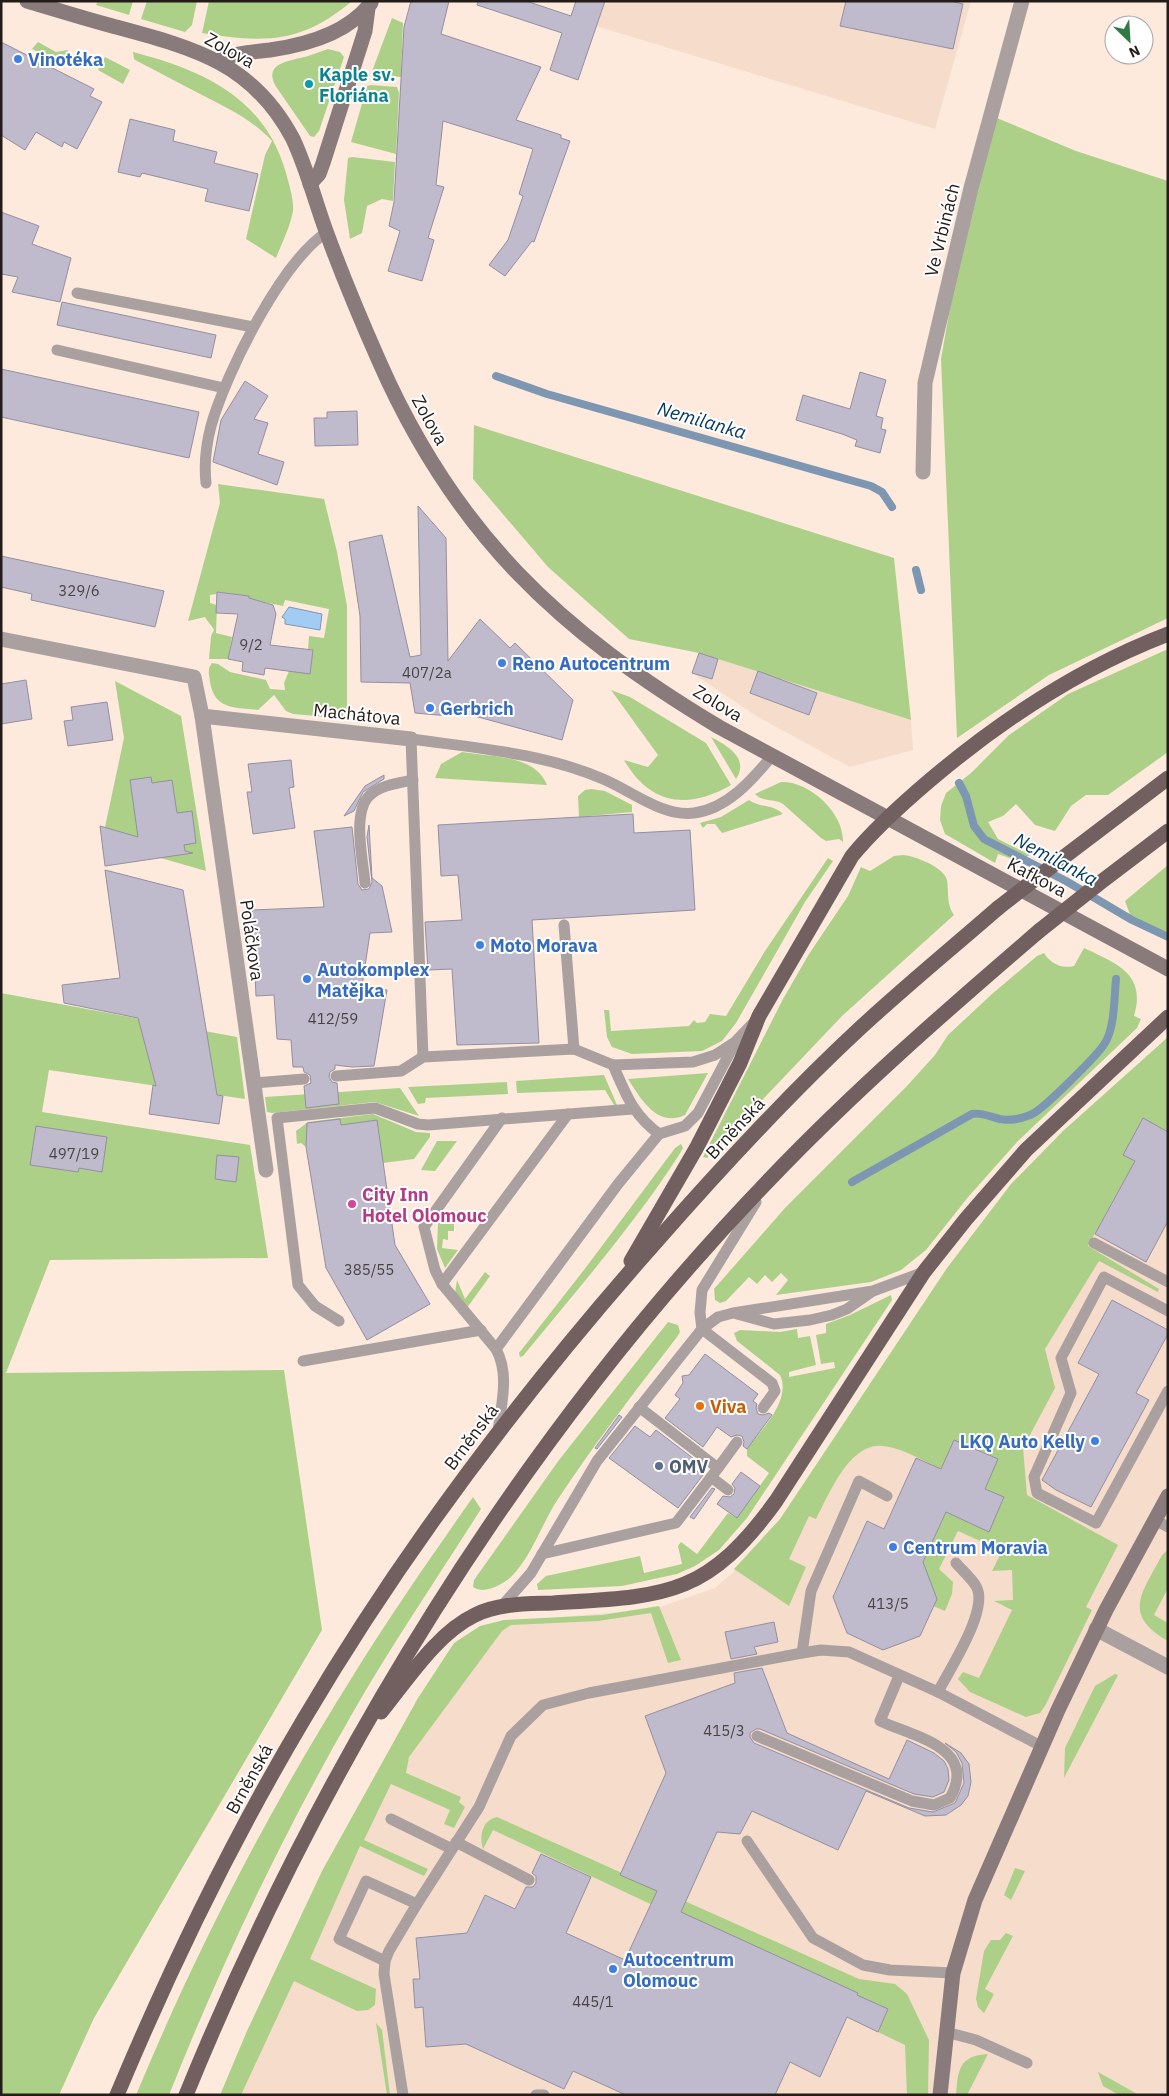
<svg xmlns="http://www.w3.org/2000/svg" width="1169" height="2096" font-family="'IBM Plex Sans',sans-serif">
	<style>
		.built { fill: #f6dccb }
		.green { fill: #add088 }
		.water { fill: #a3ccf4; stroke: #7d97b2 }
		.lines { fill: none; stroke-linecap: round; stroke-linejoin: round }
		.stream { stroke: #7d97b2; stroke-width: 8 }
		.building { fill: #bfbacc; stroke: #948fa0 }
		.lane { stroke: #aaa0a0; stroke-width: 11 }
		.street { stroke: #aaa0a0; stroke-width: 15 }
		.secondary { stroke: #897a7b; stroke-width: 15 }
		.primary { stroke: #726060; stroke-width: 15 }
		.primary-bridge { stroke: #726060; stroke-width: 15 }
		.shop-dot { fill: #3f7fe0; stroke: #fff; stroke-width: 2 }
		.culture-dot { fill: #0f9aa8; stroke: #fff; stroke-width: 2 }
		.hotel-dot { fill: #d1479c; stroke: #fff; stroke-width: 2 }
		.food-dot { fill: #e8710a; stroke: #fff; stroke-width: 2 }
		.service-dot { fill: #5c6f8a; stroke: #fff; stroke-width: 2 }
		.labels { text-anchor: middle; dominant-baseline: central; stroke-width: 4; stroke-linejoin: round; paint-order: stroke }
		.number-label { font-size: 15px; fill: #4a4445 }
		.street-label { font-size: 18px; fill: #231c18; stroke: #fff }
		.shop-label { font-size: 18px; font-weight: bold; fill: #366cbe; stroke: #fff; text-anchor: start }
		.culture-label { font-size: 18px; font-weight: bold; fill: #0d838f; stroke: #fff; text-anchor: start }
		.hotel-label { font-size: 18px; font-weight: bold; fill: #b23c85; stroke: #fff; text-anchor: start }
		.food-label { font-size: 18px; font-weight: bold; fill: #c56008; stroke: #fff; text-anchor: start }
		.service-label { font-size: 18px; font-weight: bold; fill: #4e5e75; stroke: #fff; text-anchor: start }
		.water-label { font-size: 19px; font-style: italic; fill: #043b64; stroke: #fff }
	</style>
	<rect width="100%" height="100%" fill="#fdeadd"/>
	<g class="built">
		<path d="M605,1H971L935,129L596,26Z"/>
		<path d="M699,653L911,720L913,750L850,767L758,717L692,673Z"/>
		<path d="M1168,1088V2095H229L374,1792L506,1622L654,1609L715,1588L739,1567Z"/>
	</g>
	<g class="green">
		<path d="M98,1H133L129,15L96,5Z"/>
		<path d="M147,1H197L192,25L185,32L141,19Z"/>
		<path d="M209,1H352C301,44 265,43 202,33Z"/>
		<path d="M392,18L403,23L401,77L371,74Z"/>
		<path d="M38,42L56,52L68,50L67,55L54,60L32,49Z"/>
		<path d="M328,49L340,52L344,57L319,131L314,137L310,136L277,88C261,62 291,61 308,56C315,54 321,51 328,49Z"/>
		<path d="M133,52C203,70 265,98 286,173C289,184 294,200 293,211C290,227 282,243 276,258L246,239L265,155L272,141C250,118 229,109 202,95C180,84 159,72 137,61L134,59Z"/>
		<path d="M105,57L130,70L123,84L98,70Z"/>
		<path d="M371,85L397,87L399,93L396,154L351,142L367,86Z"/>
		<path d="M997,118L1076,151L1168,181V618L1049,675L957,738L941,359L971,188Z"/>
		<path d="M352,157L395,162L393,201L382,199L367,206L362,233L350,239L344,200L348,158Z"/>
		<path d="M474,425L894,558L911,720L699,653L629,639L548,567L473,479Z"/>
		<path d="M218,484L324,499L337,552L347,606V710L343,716L339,718L293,714L286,711L274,695L258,710C234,707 215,710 210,682C209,675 207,669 212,663L218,664L230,672L266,680L270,689L285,690L284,683L289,671L310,673L313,650L308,649L309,636L324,638L329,609L285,600L283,606L249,599V596L217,592L216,594L210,595V603L217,605L216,633L232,637L228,659H209L211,636L214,630C212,625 208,623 205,617L188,621L220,503Z"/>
		<path d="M1168,649V752L1108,795H1086L1071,806L1055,831L1035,825L1016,804L1003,816L988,822L998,839L1030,855L1018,861L998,854L995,863L945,834L940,820L941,806L946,793L971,773L1009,735L1068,694Z"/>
		<path d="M115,681L181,716L206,871L102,841L124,738Z"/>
		<path d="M611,690L630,697L706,743L731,785C688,810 650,805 624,760L648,767L658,755Z"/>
		<path d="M711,737C726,745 750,758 736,779Z"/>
		<path d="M462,752C490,757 535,754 547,785L435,778L441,764Z"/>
		<path d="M781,782C810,781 844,813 843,842L839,839L826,841L821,838L783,804C773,798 764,803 755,794Z"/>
		<path d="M591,789L605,791L632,805V812L579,817L578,796L585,790Z"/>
		<path d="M749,800C760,808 773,804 783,814L722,833L715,824H707L703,828L700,823L721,817Z"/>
		<path d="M903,855C915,856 944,867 947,880C949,894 946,904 954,915L842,1016L707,1158L703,1157L783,999L809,954L848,896L861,867L870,871L894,856Z"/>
		<path d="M828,858L833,861L805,902L736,1023L722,1041L702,1051L632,1054L612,1047L607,1037L604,1010H609L611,1031L689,1026L694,1020L697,1023L705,1022L710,1014L726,1016L765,951Z"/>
		<path d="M1168,865V937L1132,920L1125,901Z"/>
		<path d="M1084,948C1115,963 1147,973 1134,1016L1141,1019L1137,1028L1018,1141L969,1196L926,1250L901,1270L871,1282L776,1295L788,1280L781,1273L772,1282L765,1275L757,1284L749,1277L726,1301L720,1303L715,1300L714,1289L785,1208L906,1087L935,1055L948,1035L992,994L1037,956L1044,953C1051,964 1062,969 1074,966Z"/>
		<path d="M1,993L237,1037L245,1099L49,1070L42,1112L250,1145L268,1258L50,1260L6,1373L284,1370L322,1630L94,2018L59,2095H1Z"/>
		<path d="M1168,1037V1132L1143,1119L1135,1161L1088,1246L1159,1289L1158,1292L1099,1261L1045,1349L1055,1388L1023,1448L1027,1495L1118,1545L1086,1607L1092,1610L1045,1706L1040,1713L1026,1717L970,1692L958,1679L963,1672L979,1678L1012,1610L994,1601L1013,1600L1012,1570L992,1571L1002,1551L958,1531L939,1569L953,1582L952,1594L945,1611L933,1606L923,1562L946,1512L989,1531L1004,1498L985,1489L997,1459L954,1440L941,1469C923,1461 903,1448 883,1446C849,1442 829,1495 816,1519L809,1516L789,1559L806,1567L789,1606L734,1569L780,1519L947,1268L1011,1184L1063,1131Z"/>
		<path d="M708,1073L685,1115C657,1128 641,1099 628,1079Z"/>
		<path d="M604,1075L617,1105H614L605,1090L517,1093L516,1081Z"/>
		<path d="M507,1082L508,1094L426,1098L425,1103L418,1104L408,1087Z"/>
		<path d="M400,1088L419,1116L375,1102L272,1113L267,1112L265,1097Z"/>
		<path d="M373,1114L416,1132L430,1133V1137L414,1159L383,1163L376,1120L306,1131V1147L301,1143L297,1144L296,1131L308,1122Z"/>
		<path d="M437,1141H457L435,1171L421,1170Z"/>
		<path d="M681,1144L683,1148L679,1155C633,1226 577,1290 523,1356L520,1357L519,1353L587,1266L675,1148Z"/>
		<path d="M438,1223L454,1224V1231H448V1240L443,1239L442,1248L458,1250L445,1268L437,1249Z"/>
		<path d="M485,1272L490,1276L464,1312L455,1293L457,1280L465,1299Z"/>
		<path d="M891,1295L892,1300L747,1518L719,1550L695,1566L677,1574L622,1586L538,1590L537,1584L546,1576L640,1556L644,1573L682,1564L678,1546L681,1542L697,1554L728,1513L737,1518L769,1473L747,1456V1449C761,1430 792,1400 780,1375L737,1341L734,1333L740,1330L780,1332L797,1329L798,1338L810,1336L816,1365L789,1372V1377L835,1368L834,1362L821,1364L816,1335L826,1333V1324L850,1315Z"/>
		<path d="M668,1322L678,1325L680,1332L677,1337C636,1390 595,1443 558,1499C542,1523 532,1556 511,1577C502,1585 484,1595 473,1587L474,1580L559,1460Z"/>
		<path d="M473,1497L481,1509C438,1577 392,1644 352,1714C282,1836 221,1964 169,2095H136C196,1951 268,1811 351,1679C389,1617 431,1557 473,1497Z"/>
		<path d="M1168,1550V1588L1154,1615L1168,1623V1641C1121,1614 1143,1592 1162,1555Z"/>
		<path d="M659,1606L681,1660L668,1663L651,1613L598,1621L511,1625L502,1631L409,1757L406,1773L461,1797L459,1802L465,1807L454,1828L444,1824L450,1810L391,1784L364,1840L428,1869L424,1876L360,1846L310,1959L376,1989L375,2005L368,2010L357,2011L294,1981L241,2095H220L247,2031L322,1871L418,1698L454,1643L480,1626L504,1620L602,1615Z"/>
		<path d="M1115,1674L1118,1675L1064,1778L1065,1748L1095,1686Z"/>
		<path d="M497,1817L859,1979L895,1984L907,1994L929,2040L928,2095H907L905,2045L878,2032L888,2009L877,2005L867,2027L857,2021L865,2005L493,1830L483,1849C479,1836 482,1820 497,1817Z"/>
		<path d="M1015,1868L1025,1871L1011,1900L1004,1895Z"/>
		<path d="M1006,1933L1013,1936L985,1989L994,1994L984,2013L978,2007L976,1999L984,1951L991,1940H1000Z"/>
		<path d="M376,2023L382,2030L390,2095H387Z"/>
		<path d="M988,2054L967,2095H956C958,2069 959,2056 988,2054Z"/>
		<path d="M1098,2072L1139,2095H1119L1103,2086Z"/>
	</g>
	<path class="water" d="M289,607L322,614L320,630L285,624V619L282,617Z"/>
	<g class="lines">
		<g class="stream">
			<path d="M496,376L547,394L871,486L882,492L892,507"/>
			<path d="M916,570L921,590"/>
			<path d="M959,783L966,796L974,826L984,839L1066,881L1132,920L1168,937"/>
			<path d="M852,1182L972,1114C987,1111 996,1123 1016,1119C1021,1118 1029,1116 1034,1113C1046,1106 1098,1055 1105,1043C1115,1026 1114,999 1116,979"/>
		</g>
	</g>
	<g class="building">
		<path d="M411,1H449L441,34L541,67L516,120L561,135V138L570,141L534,242L532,241L505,276L489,265L508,240L523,196L519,194L533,149L443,121L436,185L444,187L428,238L434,240L422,281L388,271L400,231L389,226L394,202L404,27Z"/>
		<path d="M478,1H526L571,16L576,1H605L578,80L550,70L562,33L477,5Z"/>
		<path d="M846,1H950L963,4L953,49L840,26Z"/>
		<path d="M1,42L94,89L90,96L102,102L77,149L64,142L62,147L36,132L25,150L1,135Z"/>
		<path d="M130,119L175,130L173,141L217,152L214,163L258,174L249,211L205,201L208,189L142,173L140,177L118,172Z"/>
		<path d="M1,212L39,226L32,244L71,258L60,302L12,292L18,277L1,274Z"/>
		<path d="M62,302L216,335L211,358L57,325Z"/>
		<path d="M1,369L199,412L189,458L1,417Z"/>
		<path d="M860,372L886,380L876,416L883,418L881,429L886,430L880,453L855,446L857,440L842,434L796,420L803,395L850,409Z"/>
		<path d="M245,381L268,396L254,419L268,423L258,454L284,462L277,485L213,462L221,420Z"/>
		<path d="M357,411L358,445L315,446L314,418H327V412Z"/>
		<path d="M418,506L446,538L448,661L480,619L510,648L515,643L573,700L562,740L449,709V716L415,713L410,683L361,682L360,616L349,542L382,535L410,657L421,655Z"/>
		<path d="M1,556L164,591L155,627L31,600L32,594L1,587Z"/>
		<path d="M217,592L249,596V598L273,605L276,614L270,645L313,650L310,674L265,668L264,675L242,671L243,662L228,659L238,614L216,613Z"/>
		<path d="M699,653L718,659L712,679L692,673Z"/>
		<path d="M758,671L817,693L809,715L750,693Z"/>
		<path d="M26,680L32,719L1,724V684Z"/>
		<path d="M107,702L113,740L68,746L64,721L73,720L71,707Z"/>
		<path d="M291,760L294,787L289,788L295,828L253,834L247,792H252L248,764Z"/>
		<path d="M384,775V779L363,792L354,811L344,816L365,786Z"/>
		<path d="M151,777L152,783L172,780L177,813L192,811L196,843L184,845L185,851L193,853L105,866L100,826L138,837L130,780Z"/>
		<path d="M633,814L634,833L690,830L695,910L532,920L539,1043L457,1045L452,969L428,970L425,922L462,920L458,875L441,876L438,825Z"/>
		<path d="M369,825L372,878L382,886L392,932L370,933L362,986L387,990L374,1066L352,1067L335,1065V1069L330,1072L329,1077L332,1082L337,1083L339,1104L306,1108L304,1086L311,1083L310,1075L304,1072L303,1067H293L291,1040L277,1039L274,995L256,996L252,910L324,907L314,831L352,827L358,884L362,890L369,889L372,882L367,837Z"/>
		<path d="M105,870L183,890L217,1095L223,1096L219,1124L149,1114L153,1085L156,1086L138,1018L64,1003L62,985L120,978Z"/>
		<path d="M1143,1118L1168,1132V1221L1146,1262L1095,1234L1135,1161L1123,1155Z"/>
		<path d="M340,1119L341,1125L377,1120L395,1245L430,1304L367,1340L326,1268L306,1147L307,1123Z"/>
		<path d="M36,1126L107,1137L102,1172L79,1168L78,1172L30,1165Z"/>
		<path d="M217,1155L239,1157L236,1182L215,1179Z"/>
		<path d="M1112,1300L1168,1330V1334L1136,1393L1149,1400L1091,1507L1056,1490L1042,1480L1099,1374L1078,1363Z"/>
		<path d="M705,1354L758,1394L753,1401L757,1404L756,1408L758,1414L763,1415L769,1413L772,1415L747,1449L743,1446L744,1442L742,1436L737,1435L731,1437L717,1427L703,1447L665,1418L680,1399L675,1395L683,1383L682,1376L689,1375Z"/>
		<path d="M619,1415L622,1417L597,1449L595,1448Z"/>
		<path d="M635,1426L650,1437L656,1430L694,1459L689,1466L703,1475L678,1508L609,1458Z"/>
		<path d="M954,1440L998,1459L985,1489L1004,1497L989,1532L946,1512L923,1562L937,1599L920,1636L883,1650L847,1633L833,1597L867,1521L884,1529L916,1458L941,1469Z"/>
		<path d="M741,1472L760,1486L737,1518L717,1504L723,1496L730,1497L734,1494L735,1488L732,1484Z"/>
		<path d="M712,1488L715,1489L694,1519L690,1517Z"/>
		<path d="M774,1622L778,1642L754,1647L757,1654L731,1659L725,1632Z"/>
		<path d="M762,1668L787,1733L889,1779L907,1740L934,1753L944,1761L948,1769L949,1780L944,1792L933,1797L914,1794L760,1729H756L750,1733V1737L754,1743L909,1808L933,1812L955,1803L964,1783L962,1763L956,1752L945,1743L961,1753L969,1764L971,1782L968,1796L961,1805L946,1815L925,1816L866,1791L838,1850L752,1811L740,1834L717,1832L681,1912L858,1993L857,1995L888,2009L878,2032L847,2017L820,2077L790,2062L775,2095H626L573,2071L564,2089L466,2044L426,2047L423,2007L415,2008L413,1979H420L416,1938L467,1933L485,1895L515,1909L526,1887H533L536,1883V1876L532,1873L541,1854L591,1877L566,1933L625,1960L657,1891L620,1875L666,1773L645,1716L735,1683L734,1673Z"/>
	</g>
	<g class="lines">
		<g class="lane">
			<path d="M77,293L253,327"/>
			<path d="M57,350L224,388"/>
			<path d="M206,483C204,464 206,445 211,426C226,373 281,262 327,232"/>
			<path d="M365,883C363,860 352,814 369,796C380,785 399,783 413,780"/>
			<path d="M564,925L574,1049"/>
			<path d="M423,1057L411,739C475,748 543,753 603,779C632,791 662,817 694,813C727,809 752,780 772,756"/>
			<path d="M613,1065C626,1094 632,1114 659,1134L685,1126L698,1113L735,1043"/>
			<path d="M336,1076L401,1071L423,1057L574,1049L613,1065L693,1062L715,1055L735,1042L755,1021"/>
			<path d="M254,1083L304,1079"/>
			<path d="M502,1118L424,1227L435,1270L442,1284L496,1349L618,1184L659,1134"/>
			<path d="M756,1202L702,1290L700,1313L702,1329L772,1383L775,1391L763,1408"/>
			<path d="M1094,1243L1168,1282"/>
			<path d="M442,1284L568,1114"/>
			<path d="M1168,1311L1104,1277L1061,1358L1071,1393L1034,1477L1037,1493L1096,1523L1168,1391"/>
			<path d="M737,1314L774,1324L810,1320L832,1315L847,1309L870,1293"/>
			<path d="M339,1321L315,1306L298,1285L277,1118L375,1108L418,1124L428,1125L633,1109"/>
			<path d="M496,1349C510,1375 501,1404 498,1432"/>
			<path d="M303,1361L481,1330"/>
			<path d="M718,1468L737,1442"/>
			<path d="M711,1477L728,1490"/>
			<path d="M1155,1520L1168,1527"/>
			<path d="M542,1554L676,1523L718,1468L639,1407"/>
			<path d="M502,1606L531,1573L597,1461L702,1329L718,1317L733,1313L873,1291L924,1272"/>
			<path d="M802,1653L811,1591L859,1481L887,1496"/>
			<path d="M938,1692C949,1670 990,1609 976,1586C971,1578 962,1570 956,1563"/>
			<path d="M757,1736L912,1801L934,1805L950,1798C978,1748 915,1737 880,1721L899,1676"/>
			<path d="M391,1819L452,1849"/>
			<path d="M747,1841L813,1938L863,1965L890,1970L953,1973"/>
			<path d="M456,1842L529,1880"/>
			<path d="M385,1961L339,1939L366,1881L417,1904"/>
			<path d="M946,2032L976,2040L1027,2063"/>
			<path d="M403,2095L384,1974L385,1961L389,1951L417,1904L479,1807L511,1736L543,1705L589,1693L802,1653L821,1650L849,1652L938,1692L1041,1746"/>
			<path d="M536,2095H544"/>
		</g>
		<g class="street">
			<path d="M923,472L925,383L971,188L1022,1"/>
			<path d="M1,639L194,677L202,716L411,739"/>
			<path d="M202,716L266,1170"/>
			<path d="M1096,1629L1168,1667"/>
		</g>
		<g class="secondary">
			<path d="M27,1C57,10 86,19 116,27C194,48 253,63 293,139C307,169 315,201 326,231C342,275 360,318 379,361C455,534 559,631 719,727L1168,969"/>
			<path d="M217,61C234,53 252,52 270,50C306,45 348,33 371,3"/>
			<path d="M310,184L319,174L323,163L365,31L368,8"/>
			<path d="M940,2095L953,1973L975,1900L1058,1710L1106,1610L1168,1496"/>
		</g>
		<g class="primary">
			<path d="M1056,863L1168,778"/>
			<path d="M1097,885L1168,831"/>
			<path d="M631,1261L697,1147L740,1063L759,1016L852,856C875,828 902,804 929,781C1001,720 1079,668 1168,634"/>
			<path d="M381,1712C407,1680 437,1633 475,1615C499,1603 527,1604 553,1603C665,1596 706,1598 776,1501L924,1272L966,1219L1026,1150L1168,1017"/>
			<path d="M117,2095C171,1966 232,1840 304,1719C404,1549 524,1391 655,1243C719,1170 785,1098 857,1031C902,989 951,949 998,908"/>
			<path d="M186,2095C322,1762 519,1439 770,1179C854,1091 947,1010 1039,931"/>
		</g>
		<g class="primary-bridge">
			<path d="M998,908L1056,863"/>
			<path d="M1039,931L1097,885"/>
		</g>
	</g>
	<g class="shop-dot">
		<circle cx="18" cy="59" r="5"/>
		<circle cx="502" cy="663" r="5"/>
		<circle cx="430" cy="708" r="5"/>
		<circle cx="480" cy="945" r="5"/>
		<circle cx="307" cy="979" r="5"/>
		<circle cx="1095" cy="1441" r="5"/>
		<circle cx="893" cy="1547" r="5"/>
		<circle cx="613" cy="1969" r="5"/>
	</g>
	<circle class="culture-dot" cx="309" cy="84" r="5"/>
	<circle class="hotel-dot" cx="352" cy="1204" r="5"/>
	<circle class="food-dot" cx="700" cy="1406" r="5"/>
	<circle class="service-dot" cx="659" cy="1466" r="5"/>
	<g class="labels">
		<g class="number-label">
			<text x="79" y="590">329/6</text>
			<text x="251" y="644">9/2</text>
			<text x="427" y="672">407/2a</text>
			<text x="333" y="1018">412/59</text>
			<text x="74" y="1153">497/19</text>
			<text x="369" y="1269">385/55</text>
			<text x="888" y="1603">413/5</text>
			<text x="724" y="1730">415/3</text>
			<text x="593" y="2001">445/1</text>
		</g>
		<g class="street-label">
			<text transform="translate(230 50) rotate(29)">Zolova</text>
			<text transform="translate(942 230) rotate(-76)">Ve Vrbinách</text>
			<text transform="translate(430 420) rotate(61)">Zolova</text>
			<text transform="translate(718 703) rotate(31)">Zolova</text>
			<text transform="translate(357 714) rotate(6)">Machátova</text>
			<text transform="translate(1037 877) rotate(28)">Kafkova</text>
			<text transform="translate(252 940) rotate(82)">Poláčkova</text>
			<text transform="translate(735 1128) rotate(-47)">Brněnská</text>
			<text transform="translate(471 1437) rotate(-53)">Brněnská</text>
			<text transform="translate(249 1779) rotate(-61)">Brněnská</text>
		</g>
		<g class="shop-label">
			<text x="28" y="59">Vinotéka</text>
			<text x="512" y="663">Reno Autocentrum</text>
			<text x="440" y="708">Gerbrich</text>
			<text x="490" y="945">Moto Morava</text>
			<text x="317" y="969">Autokomplex<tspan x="317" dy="21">Matějka</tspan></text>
			<text x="1085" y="1441" text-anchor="end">LKQ Auto Kelly</text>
			<text x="903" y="1547">Centrum Moravia</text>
			<text x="623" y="1959">Autocentrum<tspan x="623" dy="21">Olomouc</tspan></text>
		</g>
		<g class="culture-label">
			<text x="319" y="74">Kaple sv.<tspan x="319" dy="21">Floriána</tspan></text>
		</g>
		<g class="hotel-label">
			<text x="362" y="1194">City Inn<tspan x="362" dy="21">Hotel Olomouc</tspan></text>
		</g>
		<g class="food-label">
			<text x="710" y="1406">Viva</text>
		</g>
		<g class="service-label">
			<text x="669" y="1466">OMV</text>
		</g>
		<g class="water-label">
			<text transform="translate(702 420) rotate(16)">Nemilanka</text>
			<text transform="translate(1056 859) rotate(28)">Nemilanka</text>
		</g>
	</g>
	<rect width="1169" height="2096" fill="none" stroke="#231c18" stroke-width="5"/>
	<g transform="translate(1129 40) rotate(155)"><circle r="24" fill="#ffffff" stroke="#a7a4a3"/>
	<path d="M0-4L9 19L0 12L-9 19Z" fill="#307947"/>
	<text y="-8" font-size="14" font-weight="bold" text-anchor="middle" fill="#231c18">N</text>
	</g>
</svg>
